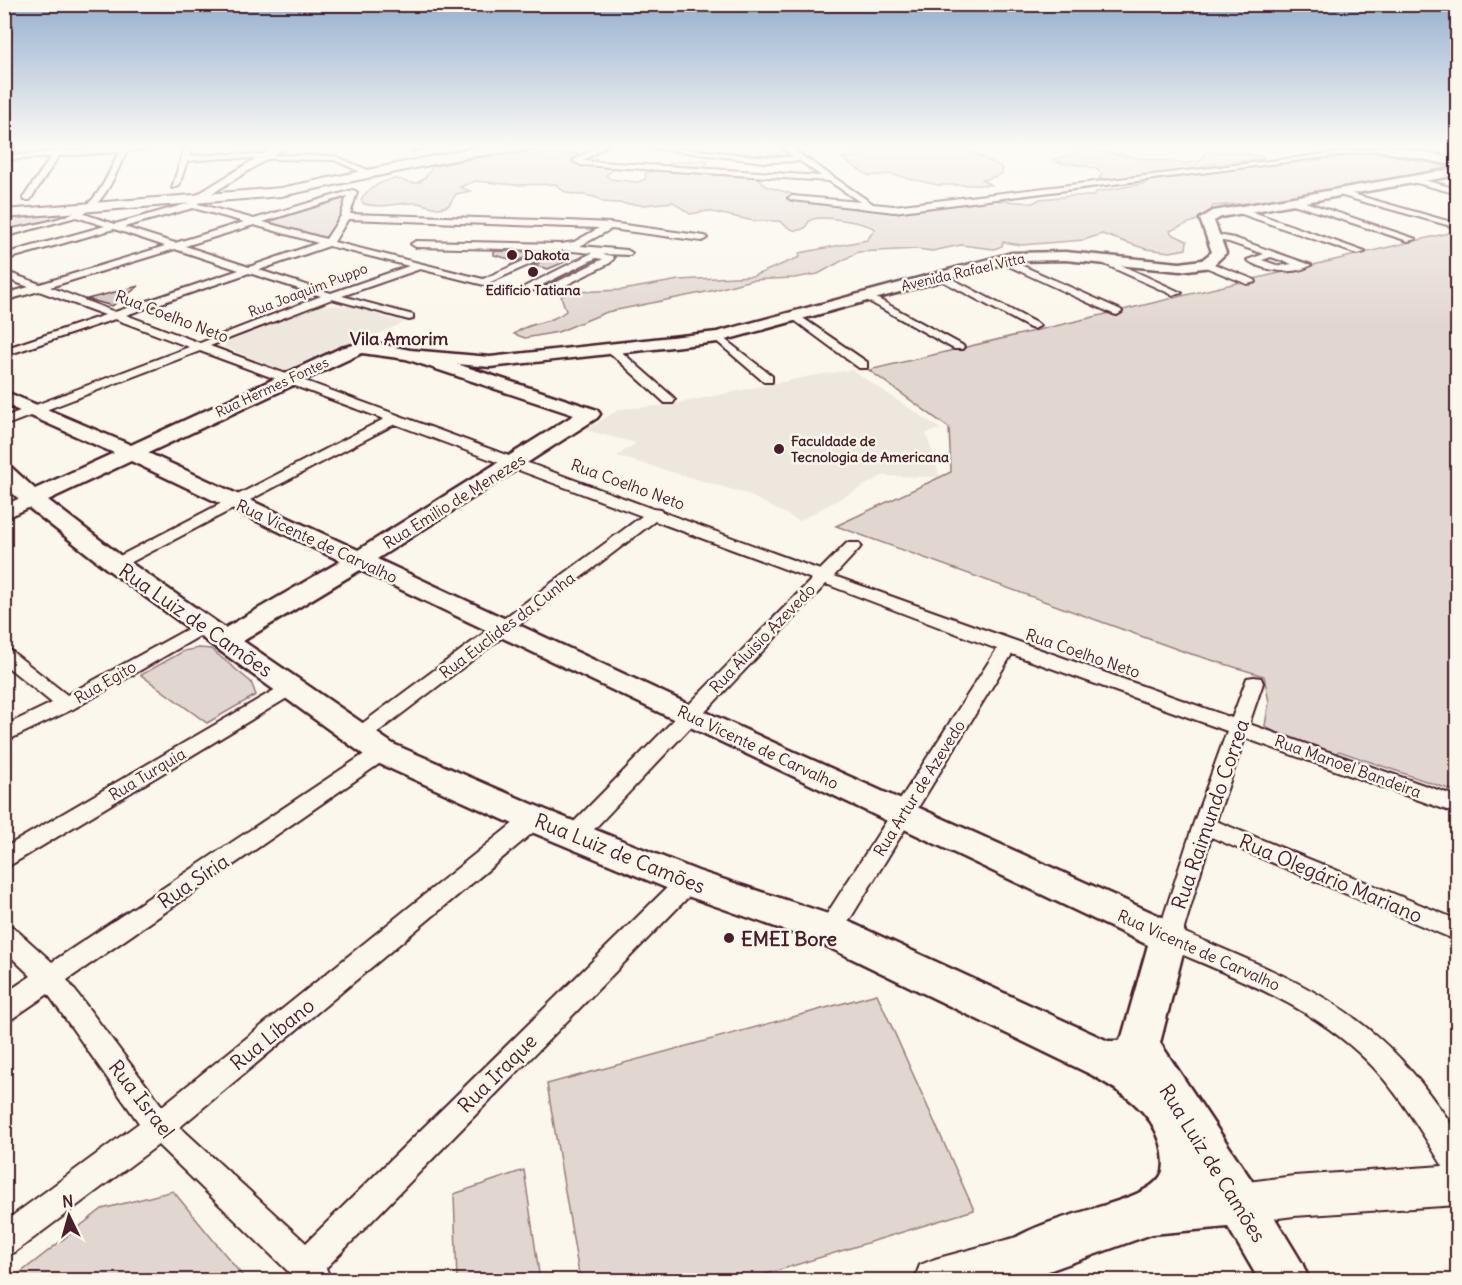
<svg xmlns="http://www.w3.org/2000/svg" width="1462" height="1285" font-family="Delius,sans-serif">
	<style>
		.built { fill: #eee7de }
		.green { fill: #e2d7d0; stroke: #967b7e; stroke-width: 1.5 }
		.building { fill: #cfc2bc; stroke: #4a1f2b; stroke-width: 1.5 }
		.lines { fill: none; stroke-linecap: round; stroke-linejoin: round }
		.minor-casing { stroke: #4a1f2b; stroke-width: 4 }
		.tertiary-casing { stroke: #4a1f2b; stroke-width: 4 }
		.secondary-casing { stroke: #4a1f2b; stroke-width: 5 }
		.primary-casing { stroke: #4a1f2b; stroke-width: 4 }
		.minor { fill: #fbf7ec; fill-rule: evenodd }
		.tertiary { fill: #fbf7ec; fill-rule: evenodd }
		.secondary { fill: #fbf7ec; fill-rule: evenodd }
		.primary { fill: #fbf7ec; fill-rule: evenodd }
		.poi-dot { fill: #4a1f2b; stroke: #fbf7ec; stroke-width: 2 }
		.labels { text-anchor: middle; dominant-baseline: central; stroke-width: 5; stroke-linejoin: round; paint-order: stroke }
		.far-poi-label { font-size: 14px; font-weight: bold; fill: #4a1f2b; stroke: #fbf7ec; text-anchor: start }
		.far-street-label { font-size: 14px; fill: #4a1f2b; stroke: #fbf7ec }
		.street-label { font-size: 16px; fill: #4a1f2b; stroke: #fbf7ec }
		.far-district-label { font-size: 18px; font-weight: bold; fill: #4a1f2b; stroke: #fbf7ec }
		.near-street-label { font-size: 20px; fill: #4a1f2b; stroke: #fbf7ec }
		.near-poi-label { font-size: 20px; font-weight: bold; fill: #4a1f2b; stroke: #fbf7ec; text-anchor: start }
	</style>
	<rect width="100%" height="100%" fill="#fbf7ec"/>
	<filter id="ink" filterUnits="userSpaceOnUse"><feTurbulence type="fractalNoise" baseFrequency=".0167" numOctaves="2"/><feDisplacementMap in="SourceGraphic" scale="12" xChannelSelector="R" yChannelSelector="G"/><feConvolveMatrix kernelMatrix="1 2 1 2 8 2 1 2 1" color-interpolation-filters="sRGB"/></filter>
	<g filter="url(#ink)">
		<g class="built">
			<path d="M314,305L354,306L382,314V317L405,322L292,374L224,347L227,341Z"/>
			<path d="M852,370L941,429L926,433L940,477L882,476L799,521L747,494L617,456L636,443L585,430L620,409L669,405L811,376Z"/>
		</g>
		<g class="green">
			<path d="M857,146H960L1000,166L1003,170L1002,173L994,177L982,180L991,185H938L890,174L869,176L841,158L861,156L856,151Z"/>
			<path d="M1061,146C1084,146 1188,171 1201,160C1204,158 1205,154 1207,152H1231L1262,156L1264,159L1206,165L1200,169L1172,175L1369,152L1395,154L1447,167C1417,182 1377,187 1344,186L1341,189L1264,202L1213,206C1209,220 1182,224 1170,231L1172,234L1187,241L1186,249L1170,252L1146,249L1102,234L1084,240L1021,245L1003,242L1002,246L994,249L961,245L932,251L917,249L858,252L818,274L794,278L751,280L711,291L607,312L558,332L525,338L514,334C530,321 549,325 566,311L561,296L574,292L622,290L679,280L753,276L800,257L799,253L867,240L875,229C866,223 820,214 811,220C809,221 806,226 805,228C792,234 789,227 779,221H754L708,211L690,214L673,202L643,205L603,202C590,190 568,201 556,184L516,185L475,181L460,187L470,191L456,194L449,205C438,212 428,204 417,203C398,202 383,209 364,204L361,200C365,190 386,178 397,179C404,180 410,184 416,183C425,181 429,172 433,166L468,160L494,151L525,155L577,153L571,161L611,169L613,170L606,175L610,179L637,182L646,179L645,174L649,172L673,167L668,165L670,163L705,160L708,161L705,166L708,169L757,176L766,186L802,197L871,208L992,200L1033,203L1040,199L1070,196H1094L1096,192L1146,183L1147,180C1132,178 1113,184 1099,178L1102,174L1096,169L1087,166L1054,162L1053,159L1077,154L1070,148Z"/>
			<path d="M1393,146H1457V160Z"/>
			<path d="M346,198L337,229L327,241L264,223Z"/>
			<path d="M90,208L76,216L5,234V216Z"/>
			<path d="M1457,231V792L1339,751L1330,758L1284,739L1265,726L1269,702L1264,676L1185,652L836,526L951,472L949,428L869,370Z"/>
			<path d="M199,648L211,649L251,682L256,695L207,723L141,675L184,651Z"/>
			<path d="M877,994L974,1210L747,1280H580L547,1084Z"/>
			<path d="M524,1170L540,1280H457L454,1194Z"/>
			<path d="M173,1191L246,1280H11L102,1209Z"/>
		</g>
		<g class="building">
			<path d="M494,251L538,252L517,261L494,255Z"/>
			<path d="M557,255L572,259L548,269L533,265Z"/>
			<path d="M139,286L112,306L87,299Z"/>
		</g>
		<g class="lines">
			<defs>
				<g id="minor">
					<path d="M58,146H64L62,151L122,146H167L127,151C115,174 107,200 84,214L115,224L190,203L196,196L200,199L198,204L254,219L353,190L357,192L350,214L568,221L610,223L705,236L707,238L702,241L611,229L580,246L627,250L632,253L630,255L602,254L612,256L614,258L610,263L552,292L529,290L524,287L592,253L562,250L484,285L420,269L342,296L413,315V319L409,320L332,299L210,346L653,509L660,510L662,512L820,570L847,543H859L861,546L859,549L834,576L1232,718L1247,678L1254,677L1261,678L1263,683L1249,724L1458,797V814L1245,738L1216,821L1458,920V941L1211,837L1183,932C1282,974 1365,1004 1430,1095C1437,1105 1455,1126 1458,1137C1461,1149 1458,1166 1458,1178L1448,1174C1425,1138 1404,1101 1375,1069C1318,1007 1236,978 1160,945L1157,937L1193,825L1227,731L1012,654L839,937L830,941L821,937L818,930L821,923L997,649L826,584L582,842L574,845L566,842L563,836L566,830L812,579L655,521L366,741L359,743L352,741L349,736L352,731L642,516L395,424L122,567H110L108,564L110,561L384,419L200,351L4,426V417L189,347L115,319L4,356V349L105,315L39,291L4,301V294L29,287L4,278V271L40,284L165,246L114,229L4,260V254L105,226L76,217L4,237V231C32,224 71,221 92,200C104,187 111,168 119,152L59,156L30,200H24L23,198L51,157L4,160V156L55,152ZM347,196L341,216L326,239L263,222ZM193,208L244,222L175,243L124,227ZM348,219L599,228L574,242L561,244L416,241L411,244L416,247L548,250L483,279L334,242ZM254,225L318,243L249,267L185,246ZM329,246L409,266L331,293L259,270ZM175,249L239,270L115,312L50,287ZM596,258L603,259L547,287L540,286ZM249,273L321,296L200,343L126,315Z"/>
					<path d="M185,146L192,148L189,156L226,154L335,156L377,174L370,176L334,160L226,158L187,161L179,186L172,188Z"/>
					<path d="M412,146H420V149L413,151Z"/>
					<path d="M597,146H606L583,161L821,176L800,161L764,162L638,146C690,146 741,158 793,157L779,146H788L873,204L894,206L1385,147L1389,149L894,212L792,200L788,198L792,196L860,202L829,181L581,165L573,161Z"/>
					<path d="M1416,178L1458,189V194L1413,182L1412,180Z"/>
					<path d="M1342,191L1458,224V228L1339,195L1338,193Z"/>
					<path d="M1290,199H1296L1416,239L1408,241L1290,203Z"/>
					<path d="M1233,207H1239L1365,252L1357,254L1233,211Z"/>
					<path d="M1213,234L1234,238L1311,265C1296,276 1262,271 1247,260L1264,254L1229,242L1210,239V235ZM1271,257L1292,264L1279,266L1262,260Z"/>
					<path d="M1003,257L1121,310L1122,312L1117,315L1113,314L1000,262L998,260Z"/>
					<path d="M1102,259H1108L1182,293L1173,295L1102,263Z"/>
					<path d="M1206,261L1255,280L1256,282L1247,284L1203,266V262Z"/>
					<path d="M941,273L1038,324L1040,326L1034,329L1030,328L937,278V274Z"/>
					<path d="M867,293L962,345L964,347L962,349H954L863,298V294Z"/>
					<path d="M794,312L867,362V368H859L790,317L789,315Z"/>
					<path d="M718,334L772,376V382H764L714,339V335Z"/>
					<path d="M612,346L616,347L673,397L675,400L673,403H665L608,351V347Z"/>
					<path d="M204,620L210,622L213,626L210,630L73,709L4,742V726L52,703L4,664V648L10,650L67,695Z"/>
					<path d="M290,681L297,682L299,687L297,692L4,869V848Z"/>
					<path d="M382,745L389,747L392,752L389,757L67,980L162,1106L526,813L534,810L542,813L545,819L542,825L180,1127L306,1243L680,875L688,872L696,875L700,882L696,889L326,1268L331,1280H297L158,1145L15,1252L4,1256V1222L139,1123L48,994L13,1018L4,1021V994L31,976L4,950V924L13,927L52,962L375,747Z"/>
				</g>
				<g id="tertiary">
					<path d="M276,146H288L200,201H192L190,199Z"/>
					<path d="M32,493L39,495L42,499L39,503L4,519V505Z"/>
					<path d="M1458,1165V1205L1294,1216L1240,1223L1226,1217L1220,1203L1226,1189L1240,1183L1294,1176Z"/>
					<path d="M1017,1237L1032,1243L1038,1258L1032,1273L1011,1280H914L920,1265L935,1259Z"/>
				</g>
				<g id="secondary">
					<path d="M502,146H538L533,149L467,157L461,154L467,151Z"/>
					<path d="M1380,146H1391L1458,159V166L1381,151Z"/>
					<path d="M1458,168V175L1221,217L1214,221L1226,253L1211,267L1180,271L1065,260L1013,261L718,342L490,367L457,364L597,410L600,414L597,418L377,559L699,709L1182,926L1187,937L1160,1043L1256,1187L1302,1263L1309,1280H1259L1228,1227L1152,1234L1043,1273L1035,1280H977C1000,1208 1149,1214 1163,1171C1165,1163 1163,1152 1161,1144C1151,1109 1121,1092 1092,1075L818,942L676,892L522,828L371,760L107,569L24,504L4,485V467L12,468L35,489L114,453L4,404V391L131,445L341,348L362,343H375L410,350L490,357L717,332L1012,253L1065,252L1180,263L1202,260L1212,252L1200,219L1213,211ZM362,353L406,359L574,415L358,550L148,453ZM131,461L341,561L225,628L125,559L48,500ZM360,570L1148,945L1122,1037L1118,1041H1108L843,919L698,871L546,810L393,744L243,641Z"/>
				</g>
				<path id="primary" d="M482,146H508L502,150L281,196L4,218V210L281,188Z"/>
			</defs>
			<use href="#minor" class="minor-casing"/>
			<use href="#tertiary" class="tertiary-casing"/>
			<use href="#secondary" class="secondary-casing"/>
			<use href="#primary" class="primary-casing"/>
			<use href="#minor" class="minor"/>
			<use href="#tertiary" class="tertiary"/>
			<use href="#secondary" class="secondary"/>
			<use href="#primary" class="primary"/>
		</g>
	</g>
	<linearGradient id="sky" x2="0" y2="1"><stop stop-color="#97b1cf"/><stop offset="0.45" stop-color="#fdfbf6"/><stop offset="1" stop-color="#fdfbf6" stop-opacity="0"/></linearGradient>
	<rect width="1462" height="326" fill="url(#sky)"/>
	<g class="poi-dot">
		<circle cx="512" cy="255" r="6"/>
		<circle cx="533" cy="272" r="6"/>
		<circle cx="779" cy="449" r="6"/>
		<circle cx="729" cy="938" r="6"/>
	</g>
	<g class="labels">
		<g class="far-poi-label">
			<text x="524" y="255">Dakota</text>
			<text x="533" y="290" text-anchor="middle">Edifício Tatiana</text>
			<text x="791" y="441">Faculdade de<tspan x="791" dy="16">Tecnologia de Americana</tspan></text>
		</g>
		<g class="far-street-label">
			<text transform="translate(963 272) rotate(-13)">Avenida Rafael Vitta</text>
			<text transform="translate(308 290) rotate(-21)">Rua Joaquim Puppo</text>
			<text transform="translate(272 387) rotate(-25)">Rua Hermes Fontes</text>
		</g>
		<g class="street-label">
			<text transform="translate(172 316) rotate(21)">Rua Coelho Neto</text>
			<text transform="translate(628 484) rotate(20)">Rua Coelho Neto</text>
			<text transform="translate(454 501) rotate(-32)">Rua Emilio de Menezes</text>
			<text transform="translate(317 541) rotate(25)">Rua Vicente de Carvalho</text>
			<text transform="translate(507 625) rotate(-37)">Rua Euclides da Cunha</text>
			<text transform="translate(762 638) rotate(-46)">Rua Aluisio Azevedo</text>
			<text transform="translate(1083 653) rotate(19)">Rua Coelho Neto</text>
			<text transform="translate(105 682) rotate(-30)">Rua Egito</text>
			<text transform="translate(758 747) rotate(25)">Rua Vicente de Carvalho</text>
			<text transform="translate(1348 766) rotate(20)">Rua Manoel Bandeira</text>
			<text transform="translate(147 774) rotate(-31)">Rua Turquia</text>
			<text transform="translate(919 788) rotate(-58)">Rua Artur de Azevedo</text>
			<text transform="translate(1199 950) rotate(24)">Rua Vicente de Carvalho</text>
		</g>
		<g class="far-district-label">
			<text x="399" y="338">Vila Amorim</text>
		</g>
		<g class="near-street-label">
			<text transform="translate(196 620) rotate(35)">Rua Luiz de Camões</text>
			<text transform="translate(1210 814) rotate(-71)">Rua Raimundo Correa</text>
			<text transform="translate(620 853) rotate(22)">Rua Luiz de Camões</text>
			<text transform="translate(1331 878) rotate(23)">Rua Olegário Mariano</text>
			<text transform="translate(193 881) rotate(-34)">Rua Síria</text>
			<text transform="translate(272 1034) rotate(-39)">Rua Líbano</text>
			<text transform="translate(497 1073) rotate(-45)">Rua Iraque</text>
			<text transform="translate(142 1099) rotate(52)">Rua Israel</text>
			<text transform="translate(1213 1163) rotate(58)">Rua Luiz de Camões</text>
		</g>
		<g class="near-poi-label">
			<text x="741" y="938">EMEI Bore</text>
		</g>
	</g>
	<rect width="1462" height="1285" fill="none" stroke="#fbf7ec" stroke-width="24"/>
	<rect x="12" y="12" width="1438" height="1261" fill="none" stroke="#4a1f2b" stroke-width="2" filter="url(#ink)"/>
	<g transform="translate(69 1216) rotate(355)" stroke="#fbf7ec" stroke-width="4.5" paint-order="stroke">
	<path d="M0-4.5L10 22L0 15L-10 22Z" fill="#4a1f2b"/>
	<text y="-9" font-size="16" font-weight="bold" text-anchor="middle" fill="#4a1f2b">N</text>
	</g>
</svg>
